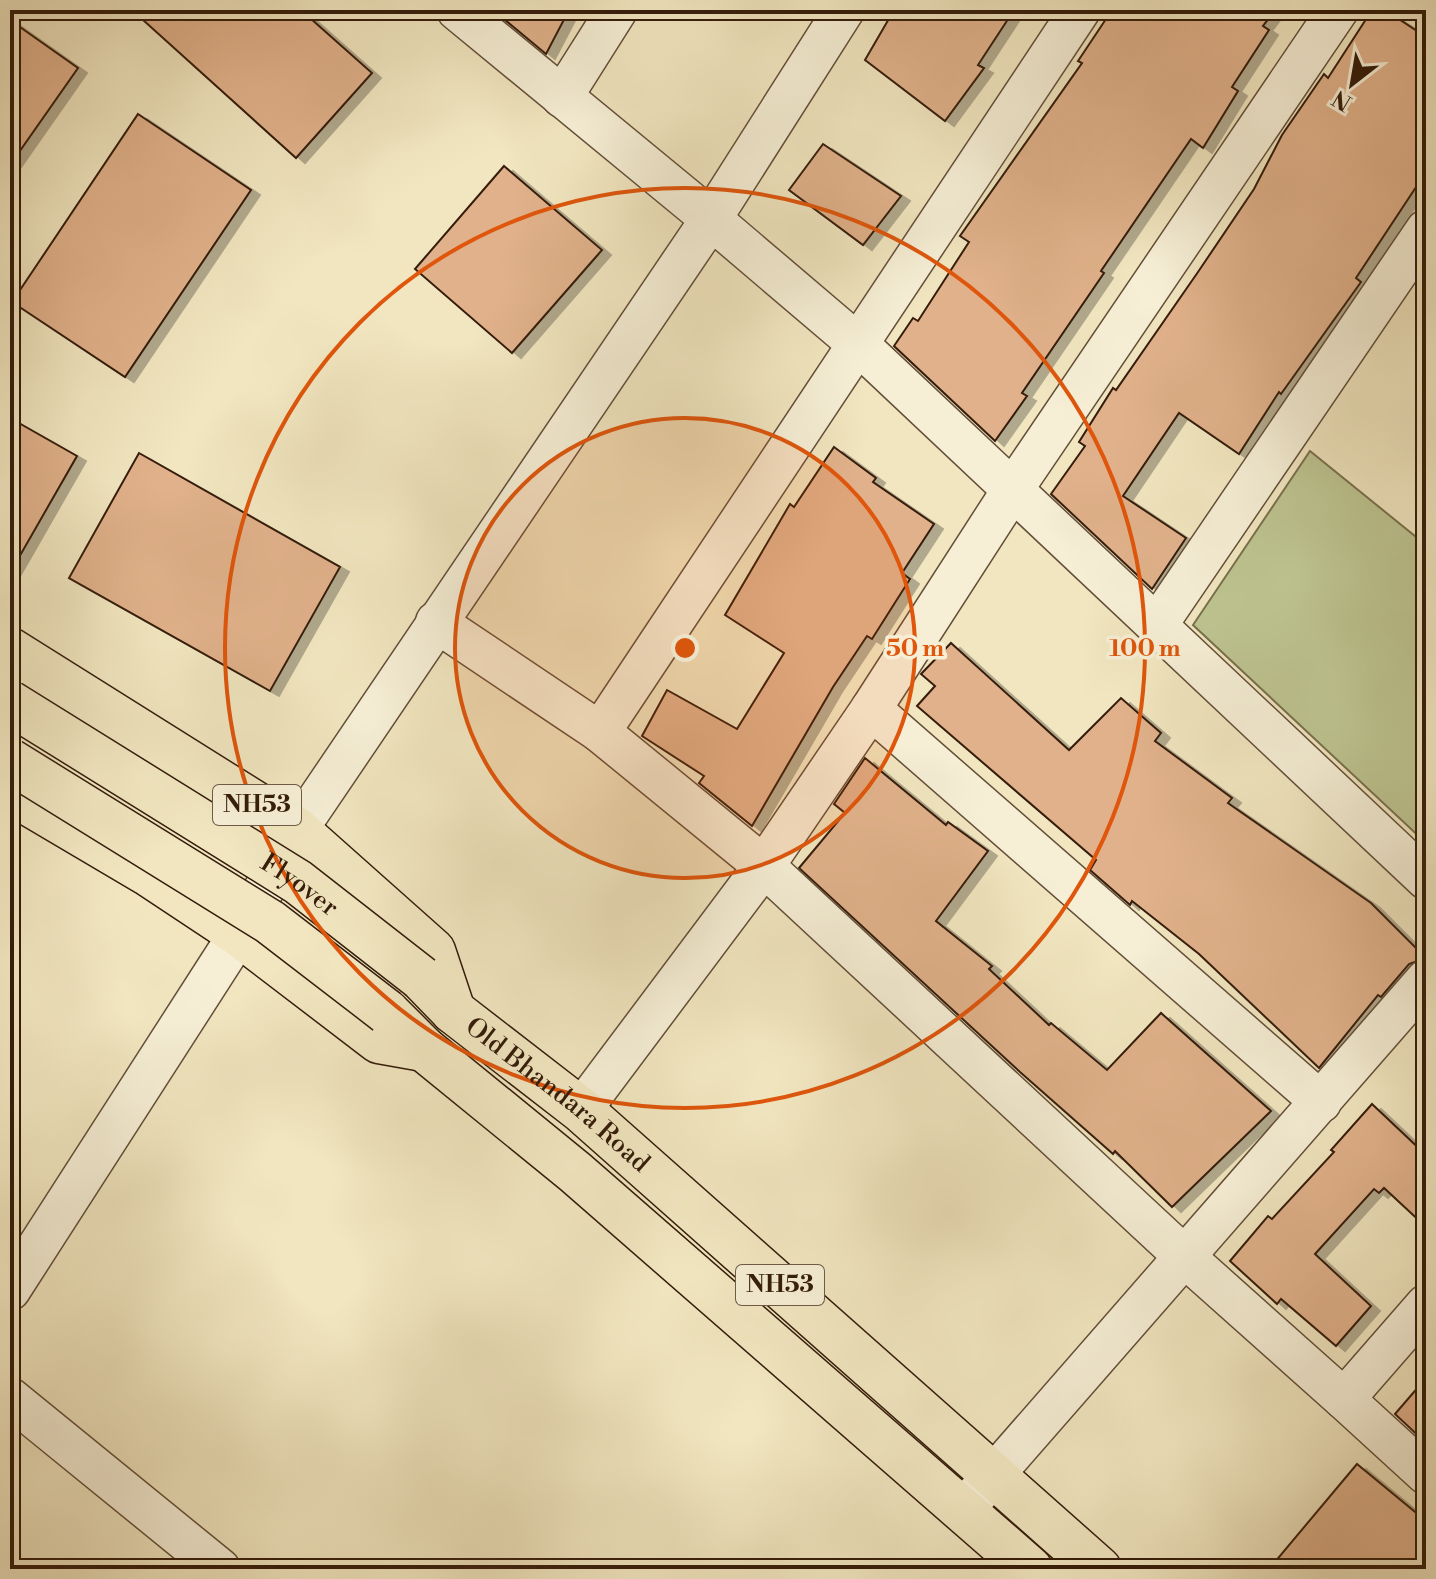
<svg xmlns="http://www.w3.org/2000/svg" width="1436" height="1579" font-family="'Libre Bodoni',serif">
	<style>
		.green { fill: #bdc490; stroke: #78704d; stroke-width: 2 }
		.building { fill: #e0b18a; stroke: #341c0a; stroke-width: 2; filter: url(#shadow) }
		.lines { fill: none; stroke-linecap: round; stroke-linejoin: round }
		.minor-casing { stroke: #634e38; stroke-width: 43 }
		.major-casing { stroke: #341c0a; stroke-width: 47 }
		.highway-casing { stroke: #341c0a; stroke-width: 47 }
		.minor { stroke: #f6efd6; stroke-width: 40 }
		.major { stroke: #f1e6c0; stroke-width: 44 }
		.highway { stroke: #f1e6c0; stroke-width: 44 }
		.highway-bridge-casing { stroke: #341c0a; stroke-width: 47; stroke-linecap: butt }
		.highway-bridge { stroke: #f1e6c0; stroke-width: 44 }
		.ring { fill: none; stroke: #df560c; stroke-width: 4 }
		.labels { text-anchor: middle; dominant-baseline: central; stroke-width: 7; stroke-linejoin: round; paint-order: stroke }
		.shield { fill: #f6efd6; stroke: #6e5b47; stroke-width: 2 }
		.shield-label { font-size: 24px; font-weight: bold; fill: #341c0a }
		.street-label { font-size: 26px; fill: #341c0a; stroke: #f6efd6 }
		.centre { fill: #df560c; stroke: #f6efd6; stroke-width: 4 }
		.ring-label { font-size: 24px; text-anchor: middle; font-weight: bold; fill: #df560c; stroke: #f6efd6; stroke-width: 7; stroke-linejoin: round; paint-order: stroke }
	</style>
	<defs>
		<filter id="shadow"><feDropShadow dx="9" dy="5" stdDeviation="0" flood-color="#0004"/></filter>
	</defs>
	<rect width="100%" height="100%" fill="#f1e6c0"/>
	<filter id="stains"><feTurbulence type="fractalNoise" baseFrequency=".0025" numOctaves="4"/><feColorMatrix values="0 0 0 0 .2 0 0 0 0 .09 0 0 0 0 .02 0 0 0 .5 -.17"/></filter>
	<radialGradient id="worn" r=".72"><stop offset=".6" stop-color="#630" stop-opacity="0"/><stop offset="1" stop-color="#630" stop-opacity=".3"/></radialGradient>
	<path class="green" d="M1310,451L1426,545V843L1193,625Z"/>
	<g class="building">
		<path d="M132,10H301L372,73L296,158Z"/>
		<path d="M493,10H569L546,54Z"/>
		<path d="M894,10H1014L978,65L984,68L945,121L865,60Z"/>
		<path d="M1112,10H1275L1263,26L1269,30L1232,87L1238,91L1203,148L1191,139L1101,271L1104,273L1022,393L1027,396L995,441L894,346L913,318L918,321L969,242L960,236L1082,63L1078,61Z"/>
		<path d="M1372,10H1385L1426,37V172L1356,278L1361,282L1281,394L1279,392L1239,454L1179,413L1123,496L1186,538L1152,589L1051,494L1085,446L1079,442L1113,388L1116,390L1198,272L1254,189L1282,135L1324,74L1328,78Z"/>
		<path d="M10,20L78,68L10,165Z"/>
		<path d="M138,114L251,190L125,377L12,302Z"/>
		<path d="M823,144L901,196L863,245L789,190Z"/>
		<path d="M504,166L602,250L512,353L415,269Z"/>
		<path d="M10,418L77,456L10,573Z"/>
		<path d="M834,447L876,478L873,482L934,524L902,573L910,579L872,639L867,636L833,687L752,826L699,783L704,776L642,736L667,690L737,729L784,653L725,615L790,504L794,507Z"/>
		<path d="M139,453L340,567L270,691L69,578Z"/>
		<path d="M951,643L1069,750L1121,698L1161,733L1155,741L1232,798L1228,803L1371,903L1426,958L1409,964L1381,997L1378,995L1319,1068L1199,954L1132,901L1130,905L1090,870L1096,860L917,706L935,686L921,674Z"/>
		<path d="M865,758L946,825L948,822L988,851L936,921L992,966L989,969L1049,1025L1051,1023L1107,1070L1161,1013L1271,1111L1172,1207L1115,1151L1113,1154L1020,1072L799,868L845,813L834,804Z"/>
		<path d="M1372,1104L1426,1155V1227L1384,1188L1379,1193L1374,1189L1315,1254L1371,1306L1336,1346L1281,1299L1277,1304L1230,1261L1268,1216L1272,1219L1334,1152L1331,1150Z"/>
		<path d="M1426,1378V1443L1395,1414Z"/>
		<path d="M1357,1464L1426,1521V1569H1269Z"/>
	</g>
	<g class="lines">
		<defs>
			<g id="minor">
				<path d="M844,10L711,219L859,345L1426,879"/>
				<path d="M1080,10L600,732L764,866L871,709L1013,489L1338,10"/>
				<path d="M562,97L617,10"/>
				<path d="M436,622L600,732"/>
				<path d="M1157,625L1426,230"/>
				<path d="M871,709L1321,1102"/>
				<path d="M581,1110L764,866L1186,1258L1344,1399L1426,1305"/>
				<path d="M10,1290L239,934L297,830L711,219L457,10"/>
				<path d="M10,1398L220,1569"/>
				<path d="M1344,1399L1426,1474"/>
				<path d="M963,1510L1426,980"/>
			</g>
			<g id="major">
				<path d="M10,650L297,830L433,951L453,1011"/>
				<path d="M10,792L147,873L239,934L379,1041L424,1049"/>
			</g>
			<g id="highway">
				<path id="s1" d="M421,978L453,1011L581,1110L1099,1569"/>
				<path d="M387,1012L424,1049L575,1172L1030,1569"/>
			</g>
		</defs>
		<use href="#minor" class="minor-casing"/>
		<use href="#major" class="major-casing"/>
		<use href="#highway" class="highway-casing"/>
		<use href="#minor" class="minor"/>
		<use href="#major" class="major"/>
		<use href="#highway" class="highway"/>
		<defs>
			<g id="highway-bridge">
				<path id="s2" d="M10,703L298,882L421,978"/>
				<path d="M10,761L270,922L387,1012"/>
			</g>
		</defs>
		<use href="#highway-bridge" class="highway-bridge-casing"/>
		<use href="#highway-bridge" class="highway-bridge"/>
	</g>
	<circle cx="685" cy="648" r="230" fill="#df560c" fill-opacity=".12"/>
	<g class="ring">
		<circle cx="685" cy="648" r="230"/>
		<circle cx="685" cy="648" r="460"/>
	</g>
	<g class="labels">
		<g class="shield">
			<rect x="213" y="785" width="88" height="40" rx="6"/>
			<rect x="736" y="1265" width="88" height="40" rx="6"/>
		</g>
		<g class="shield-label">
			<text x="257" y="805">NH53</text>
			<text x="780" y="1285">NH53</text>
		</g>
		<g class="street-label">
			<text stroke="none"><textPath href="#s2" startOffset="342">Flyover</textPath></text>
			<text stroke="none"><textPath href="#s1" startOffset="180">Old Bhandara Road</textPath></text>
		</g>
	</g>
	<circle cx="685" cy="648" r="12" class="centre"/>
	<g class="ring-label">
		<text x="915" y="656">50 m</text>
		<text x="1145" y="656">100 m</text>
	</g>
	<rect width="1436" height="1579" fill="none" stroke="#f1e6c0" stroke-width="40"/>
	<rect x="12" y="12" width="1412" height="1555" fill="none" stroke="#341c0a" stroke-width="4"/>
	<rect x="20" y="20" width="1396" height="1539" fill="none" stroke="#341c0a" stroke-width="2"/>
	<g transform="translate(1352 84) rotate(211)" stroke="#f6efd6" stroke-width="6" paint-order="stroke">
	<path d="M0-6L14 30L0 20L-14 30Z" fill="#341c0a"/>
	<text y="-12" font-size="22" font-weight="bold" text-anchor="middle" fill="#341c0a">N</text>
	</g>
	<rect width="100%" height="100%" filter="url(#stains)"/>
	<rect width="100%" height="100%" fill="url(#worn)"/>
</svg>
